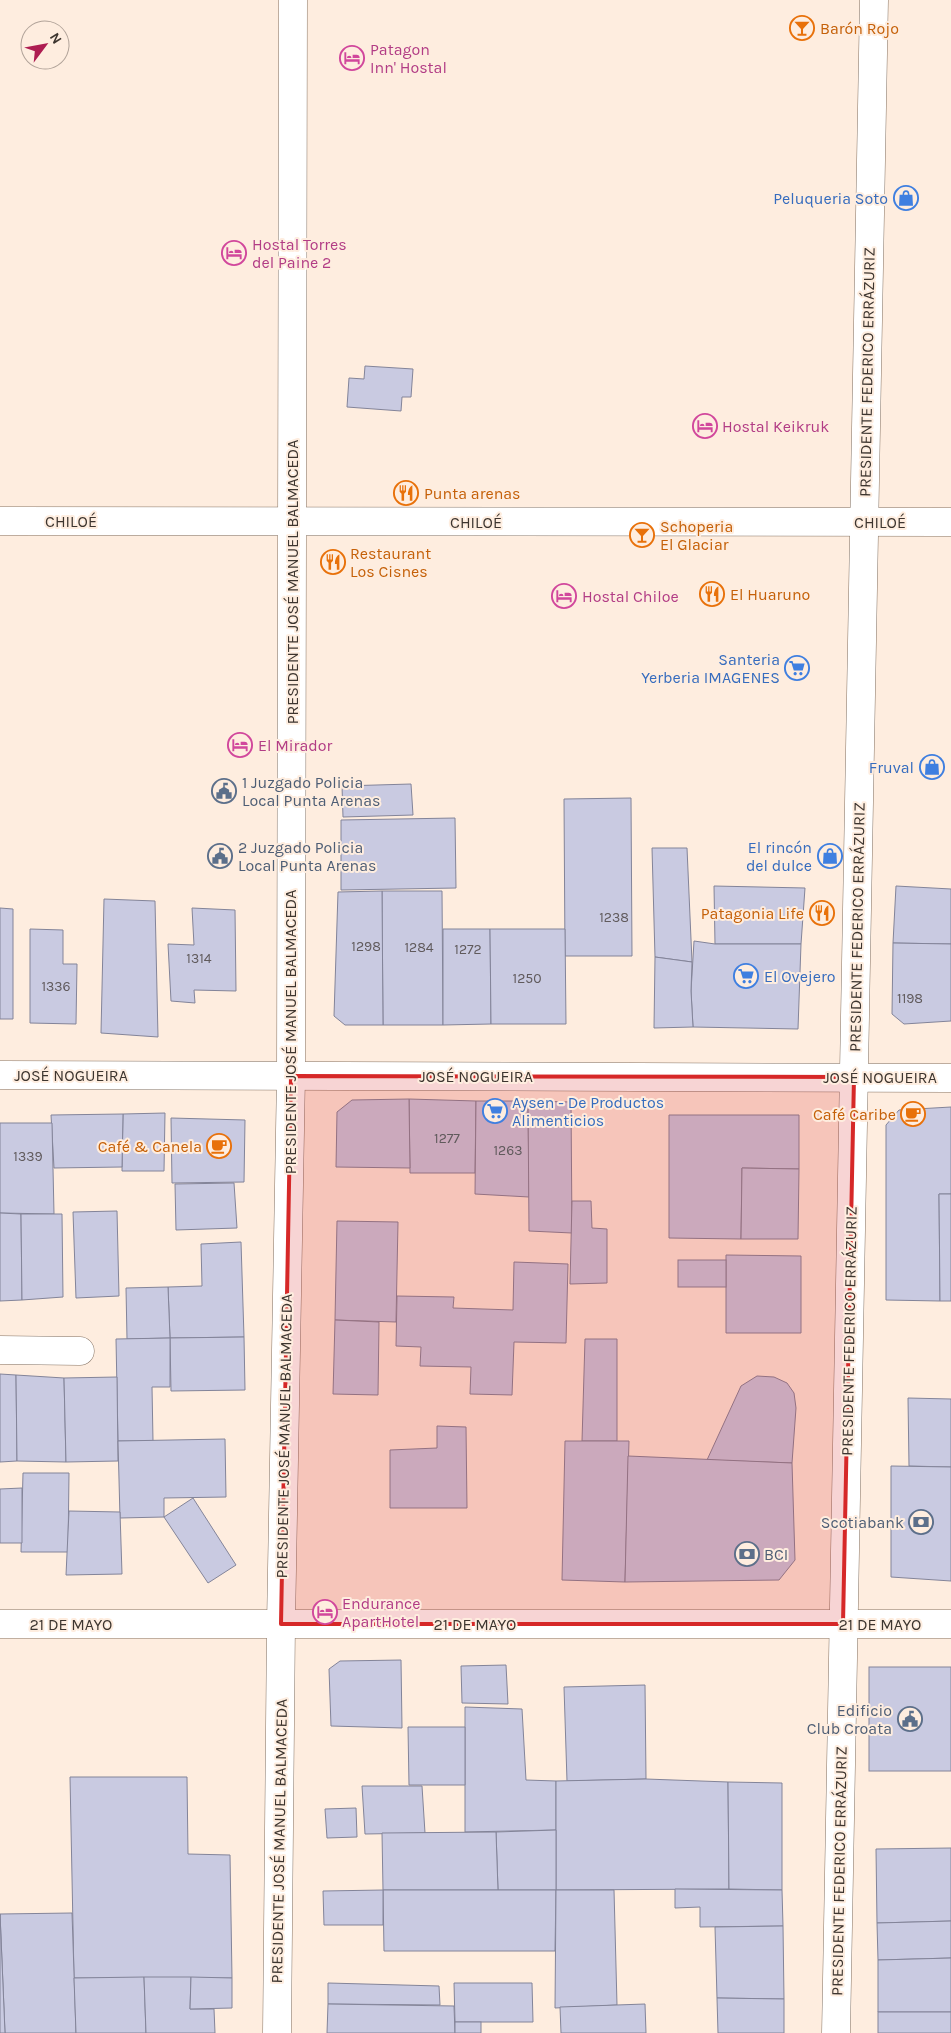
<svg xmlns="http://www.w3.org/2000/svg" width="951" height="2033" font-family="Karla,sans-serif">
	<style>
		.building { fill: #c9cae1; stroke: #838499 }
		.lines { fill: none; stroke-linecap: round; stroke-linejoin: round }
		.street-casing { stroke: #847263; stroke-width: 29 }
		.secondary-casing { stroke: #847263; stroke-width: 29 }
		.primary-casing { stroke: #847263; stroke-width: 29 }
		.street { stroke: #fff; stroke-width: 28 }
		.secondary { stroke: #fff; stroke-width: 28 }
		.primary { stroke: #fff; stroke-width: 28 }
		.marked { fill: #d62828; fill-opacity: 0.2; stroke: #d62828; stroke-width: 4; stroke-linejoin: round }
		.labels { text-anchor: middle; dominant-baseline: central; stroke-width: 4; stroke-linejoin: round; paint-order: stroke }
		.number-label { font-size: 14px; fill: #605a5c }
		.food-label { font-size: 16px; fill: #c56008; stroke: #feeddf; text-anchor: start }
		.hotel-label { font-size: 16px; fill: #b23c85; stroke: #feeddf; text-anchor: start }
		.shop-label { font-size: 16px; fill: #366cbe; stroke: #feeddf; text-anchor: end }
		.street-label { font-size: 16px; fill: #3d352f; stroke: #feeddf }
		.service-label { font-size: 16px; fill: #4e5e75; stroke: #feeddf; text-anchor: start }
	</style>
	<rect width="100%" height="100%" fill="#feeddf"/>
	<g class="building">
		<path d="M365,366L413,369L411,397H402L401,411L347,407L349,378L364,379Z"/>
		<path d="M411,784L413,815L343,817L342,786Z"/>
		<path d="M631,798L632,956H565L564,799Z"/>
		<path d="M455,818L456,888L341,890V820Z"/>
		<path d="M652,848H687L692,962L655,957Z"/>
		<path d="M714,886L805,888L801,944H715Z"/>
		<path d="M896,886L951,889V944L893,943Z"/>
		<path d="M382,891H442L443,1025H383Z"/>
		<path d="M382,891L383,1025H345L334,1016L338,892Z"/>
		<path d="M104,899L155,901L158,1037L101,1033Z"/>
		<path d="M0,908L13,909V1019H0Z"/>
		<path d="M192,908L235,910L236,991L194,990L195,1003L171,1001L168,944L194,945Z"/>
		<path d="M30,929L63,930V964H77L76,1024L30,1023Z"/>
		<path d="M443,929H490L491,1024L443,1025Z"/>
		<path d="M490,929H565L566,1024H491Z"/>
		<path d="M694,941L715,944H801L798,1029L693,1027L691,991Z"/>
		<path d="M893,943L951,944V1021L904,1024L892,1014Z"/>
		<path d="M655,957L692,962L691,991L693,1027L654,1028Z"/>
		<path d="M409,1099L476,1101L475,1173H410Z"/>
		<path d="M409,1099L410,1168L336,1167L337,1112L352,1100Z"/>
		<path d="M476,1101H528L529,1197L475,1194Z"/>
		<path d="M528,1101L571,1102L572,1233L529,1231Z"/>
		<path d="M951,1107V1194H939L940,1301L886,1300V1125L899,1110Z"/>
		<path d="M165,1113L164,1171H122L123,1114Z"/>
		<path d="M123,1114L122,1167L54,1168L51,1115Z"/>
		<path d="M669,1115H799V1169L742,1168L741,1239L669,1238Z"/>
		<path d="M171,1118L245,1120L244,1182L172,1183Z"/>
		<path d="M0,1123H52L54,1214L0,1213Z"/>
		<path d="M742,1168L799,1169L798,1239H741Z"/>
		<path d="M234,1183L237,1228L176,1230L175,1184Z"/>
		<path d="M939,1194H951V1301H940Z"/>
		<path d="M572,1201H591L592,1228L607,1229V1283L570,1284Z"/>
		<path d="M117,1211L119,1296L76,1298L73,1212Z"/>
		<path d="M0,1213L21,1214L22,1300L0,1301Z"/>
		<path d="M21,1214H62L63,1297L22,1300Z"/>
		<path d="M337,1221L398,1222L396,1322L335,1320Z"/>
		<path d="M241,1242L244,1337L170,1338L168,1287L202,1286L201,1244Z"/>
		<path d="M726,1255L801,1256V1333H726Z"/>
		<rect x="678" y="1260" width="48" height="27"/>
		<path d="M514,1262L568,1264L566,1343L514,1342L512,1395L470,1394L471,1367L420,1366L421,1347L396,1346L397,1296L454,1297L453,1308L513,1310Z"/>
		<path d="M168,1287L170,1338L127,1339L126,1288Z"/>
		<path d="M335,1320L379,1322L378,1395L333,1394Z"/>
		<path d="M244,1337L245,1390L171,1391L170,1338Z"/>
		<path d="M170,1338V1387H152L153,1441H118L116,1339Z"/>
		<path d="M585,1339H617V1441H582Z"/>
		<path d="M0,1374L16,1375L17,1461L0,1462Z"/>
		<path d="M16,1375L64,1378L66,1462L17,1461Z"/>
		<path d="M757,1376L774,1377L787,1383L794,1393L796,1408L792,1463L707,1460L741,1386Z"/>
		<path d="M117,1377L118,1461L66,1462L64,1378Z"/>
		<path d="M908,1398L951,1399V1467L909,1466Z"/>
		<path d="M437,1426L466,1427L467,1508H390V1450L437,1448Z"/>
		<path d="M225,1439L226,1497L164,1498V1517L120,1518L118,1441Z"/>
		<path d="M565,1441H629L625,1582L562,1580Z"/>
		<path d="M628,1456L792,1463L795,1560L779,1580L625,1582Z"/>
		<path d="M891,1466L951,1467V1581L891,1577Z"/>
		<path d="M23,1473H69L68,1552H21Z"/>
		<path d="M22,1488V1543H0V1489Z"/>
		<path d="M193,1498L236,1565L208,1583L164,1517Z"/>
		<path d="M69,1511L120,1512L122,1574L66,1575Z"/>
		<path d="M401,1660L402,1728L331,1726L329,1669L340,1661Z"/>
		<path d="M506,1665L508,1704L462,1703L461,1666Z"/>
		<rect x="869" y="1667" width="82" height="104"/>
		<path d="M645,1685L646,1779L567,1781L564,1687Z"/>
		<path d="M465,1707L522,1709L526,1780L556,1781V1830L465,1832Z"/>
		<path d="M408,1727H465V1785H409Z"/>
		<path d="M70,1777H187L188,1854L230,1855L232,1978H74Z"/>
		<path d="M646,1779L728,1782L729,1889L556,1890V1781Z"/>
		<path d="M728,1782L782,1783V1890L729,1889Z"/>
		<path d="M362,1786H422L425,1833L365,1834Z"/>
		<path d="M356,1808L357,1837L327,1838L325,1809Z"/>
		<path d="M556,1830V1890H498L496,1832Z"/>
		<path d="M496,1832L498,1890H383L382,1833Z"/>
		<path d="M951,1848V1921L877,1923L876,1849Z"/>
		<path d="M675,1889L782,1890L783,1926L700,1927V1907L675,1908Z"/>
		<path d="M383,1890H556L555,1951H384Z"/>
		<path d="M383,1890V1925H324L323,1891Z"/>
		<path d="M556,1890H614L617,2005L555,2008Z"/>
		<path d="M72,1913L76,2033H5L0,1914Z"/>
		<path d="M0,1914L5,2033H0Z"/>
		<path d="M951,1921V1958L878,1960L877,1923Z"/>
		<path d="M783,1926L784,1999L717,1998L715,1927Z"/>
		<path d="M951,1958V2012H878V1960Z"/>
		<path d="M144,1977L146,2033H76L74,1978Z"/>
		<path d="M144,1977H191L190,2009H214L215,2033H146Z"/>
		<path d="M191,1977L232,1978V2008L190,2009Z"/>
		<path d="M328,1983L439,1986L440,2005L328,2004Z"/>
		<path d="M454,1983H532L533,2022H455Z"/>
		<path d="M717,1998L784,1999V2033H718Z"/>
		<path d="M328,2004L454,2006L455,2033H327Z"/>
		<path d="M645,2004L646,2033H561L560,2007Z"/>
		<rect x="878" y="2012" width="73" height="21"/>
		<rect x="455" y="2022" width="26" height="11"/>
	</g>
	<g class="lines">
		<defs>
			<g id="street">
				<path d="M0,1350L80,1351"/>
				<path d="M277,2033L281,1624L291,1076L293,0"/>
				<path d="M836,2033L874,0"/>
			</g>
			<path id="secondary" d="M0,521L951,522"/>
			<g id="primary">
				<path d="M0,1075L951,1078"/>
				<path d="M0,1624H951"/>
			</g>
		</defs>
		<use href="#street" class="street-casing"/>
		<use href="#secondary" class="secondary-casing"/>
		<use href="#primary" class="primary-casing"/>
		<use href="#street" class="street"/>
		<use href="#secondary" class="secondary"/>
		<use href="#primary" class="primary"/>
	</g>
	<path class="marked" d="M291,1076L854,1077L843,1624H281Z"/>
	<defs>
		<symbol id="bar-ring" viewBox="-11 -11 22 22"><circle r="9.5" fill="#feeddf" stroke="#e8710a" stroke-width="1.5"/><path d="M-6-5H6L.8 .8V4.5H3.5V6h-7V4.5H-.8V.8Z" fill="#e8710a"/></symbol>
		<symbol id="hotel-ring" viewBox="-11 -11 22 22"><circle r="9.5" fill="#feeddf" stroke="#d1479c" stroke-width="1.5"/><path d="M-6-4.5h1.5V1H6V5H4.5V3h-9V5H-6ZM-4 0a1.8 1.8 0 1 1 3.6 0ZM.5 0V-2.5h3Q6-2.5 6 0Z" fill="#d1479c"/></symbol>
		<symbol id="shop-ring" viewBox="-11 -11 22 22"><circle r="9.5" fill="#feeddf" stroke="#3f7fe0" stroke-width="1.5"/><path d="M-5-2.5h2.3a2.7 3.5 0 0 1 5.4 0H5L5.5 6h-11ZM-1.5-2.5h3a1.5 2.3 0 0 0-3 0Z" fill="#3f7fe0"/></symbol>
		<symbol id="restaurant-ring" viewBox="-11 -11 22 22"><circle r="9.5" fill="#feeddf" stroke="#e8710a" stroke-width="1.5"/><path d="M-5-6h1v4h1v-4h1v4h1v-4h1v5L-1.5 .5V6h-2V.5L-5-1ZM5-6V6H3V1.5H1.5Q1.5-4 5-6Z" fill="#e8710a"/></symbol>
		<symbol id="supermarket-ring" viewBox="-11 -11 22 22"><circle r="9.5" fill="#feeddf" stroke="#3f7fe0" stroke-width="1.5"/><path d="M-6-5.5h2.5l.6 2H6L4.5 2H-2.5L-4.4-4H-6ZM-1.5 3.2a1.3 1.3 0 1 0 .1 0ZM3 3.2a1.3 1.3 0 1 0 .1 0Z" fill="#3f7fe0"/></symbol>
		<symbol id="civic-ring" viewBox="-11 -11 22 22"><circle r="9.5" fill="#feeddf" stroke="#5c6f8a" stroke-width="1.5"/><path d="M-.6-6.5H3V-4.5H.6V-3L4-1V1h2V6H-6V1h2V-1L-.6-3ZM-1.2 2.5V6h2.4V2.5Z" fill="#5c6f8a"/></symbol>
		<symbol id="cafe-ring" viewBox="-11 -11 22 22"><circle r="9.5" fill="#feeddf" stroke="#e8710a" stroke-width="1.5"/><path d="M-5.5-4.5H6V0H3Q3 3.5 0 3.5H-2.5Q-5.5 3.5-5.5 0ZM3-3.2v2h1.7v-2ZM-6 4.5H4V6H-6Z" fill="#e8710a"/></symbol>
		<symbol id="bank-ring" viewBox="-11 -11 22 22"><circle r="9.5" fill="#feeddf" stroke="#5c6f8a" stroke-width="1.5"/><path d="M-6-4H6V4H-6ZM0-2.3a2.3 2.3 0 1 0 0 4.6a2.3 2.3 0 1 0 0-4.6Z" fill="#5c6f8a"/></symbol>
	</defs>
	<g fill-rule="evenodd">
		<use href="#bar-ring" x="788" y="14" width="28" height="28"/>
		<use href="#hotel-ring" x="338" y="44" width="28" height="28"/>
		<use href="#shop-ring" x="892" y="184" width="28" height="28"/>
		<use href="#hotel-ring" x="220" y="239" width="28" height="28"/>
		<use href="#hotel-ring" x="691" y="412" width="28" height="28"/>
		<use href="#restaurant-ring" x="392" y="479" width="28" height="28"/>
		<use href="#bar-ring" x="628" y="521" width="28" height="28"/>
		<use href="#restaurant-ring" x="319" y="548" width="28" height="28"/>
		<use href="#restaurant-ring" x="698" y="580" width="28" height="28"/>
		<use href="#hotel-ring" x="550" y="582" width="28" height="28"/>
		<use href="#supermarket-ring" x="783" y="654" width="28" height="28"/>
		<use href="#hotel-ring" x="226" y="731" width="28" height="28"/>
		<use href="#shop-ring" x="918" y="753" width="28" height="28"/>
		<use href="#civic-ring" x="210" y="777" width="28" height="28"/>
		<use href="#civic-ring" x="206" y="842" width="28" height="28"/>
		<use href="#shop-ring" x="816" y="842" width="28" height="28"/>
		<use href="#restaurant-ring" x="808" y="899" width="28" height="28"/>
		<use href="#supermarket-ring" x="732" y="962" width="28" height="28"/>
		<use href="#supermarket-ring" x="481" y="1097" width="28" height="28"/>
		<use href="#cafe-ring" x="899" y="1100" width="28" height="28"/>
		<use href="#cafe-ring" x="205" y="1132" width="28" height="28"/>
		<use href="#bank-ring" x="907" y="1508" width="28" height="28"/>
		<use href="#bank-ring" x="733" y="1540" width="28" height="28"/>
		<use href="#hotel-ring" x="311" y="1598" width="28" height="28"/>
		<use href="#civic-ring" x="896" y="1705" width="28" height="28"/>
	</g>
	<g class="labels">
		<g class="number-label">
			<text x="614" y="917">1238</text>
			<text x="366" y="946">1298</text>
			<text x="419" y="947">1284</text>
			<text x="468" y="949">1272</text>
			<text x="199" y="958">1314</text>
			<text x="527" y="978">1250</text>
			<text x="56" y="986">1336</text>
			<text x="910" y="998">1198</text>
			<text x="447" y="1138">1277</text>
			<text x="508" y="1150">1263</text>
			<text x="28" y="1156">1339</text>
		</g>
		<g class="food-label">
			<text x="820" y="28">Barón Rojo</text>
			<text x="424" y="493">Punta arenas</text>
			<text x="660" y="526">Schoperia<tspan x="660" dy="18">El Glaciar</tspan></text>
			<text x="350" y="553">Restaurant<tspan x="350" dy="18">Los Cisnes</tspan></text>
			<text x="730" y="594">El Huaruno</text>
			<text x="804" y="913" text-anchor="end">Patagonia Life</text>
			<text x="896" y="1114" text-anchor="end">Café Caribe</text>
			<text x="202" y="1146" text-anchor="end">Café &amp; Canela</text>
		</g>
		<g class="hotel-label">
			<text x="370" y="49">Patagon<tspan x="370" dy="18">Inn' Hostal</tspan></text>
			<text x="252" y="244">Hostal Torres<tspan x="252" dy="18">del Paine 2</tspan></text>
			<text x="722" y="426">Hostal Keikruk</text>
			<text x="582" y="596">Hostal Chiloe</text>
			<text x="258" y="745">El Mirador</text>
			<text x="342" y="1603">Endurance<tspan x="342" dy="18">ApartHotel</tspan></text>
		</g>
		<g class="shop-label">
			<text x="888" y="198">Peluqueria Soto</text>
			<text x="780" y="659">Santeria<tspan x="780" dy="18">Yerberia IMAGENES</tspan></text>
			<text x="914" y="767">Fruval</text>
			<text x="812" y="847">El rincón<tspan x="812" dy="18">del dulce</tspan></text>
			<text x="764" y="976" text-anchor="start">El Ovejero</text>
			<text x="512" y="1102" text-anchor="start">Aysen - De Productos<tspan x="512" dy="18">Alimenticios</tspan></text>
		</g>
		<g class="street-label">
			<text transform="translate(867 372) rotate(-89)">PRESIDENTE FEDERICO ERRÁZURIZ</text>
			<text x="71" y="521">CHILOÉ</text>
			<text x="476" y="522">CHILOÉ</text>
			<text x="880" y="522">CHILOÉ</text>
			<text transform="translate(292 582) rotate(-90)">PRESIDENTE JOSÉ MANUEL BALMACEDA</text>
			<text transform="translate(857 927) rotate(-89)">PRESIDENTE FEDERICO ERRÁZURIZ</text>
			<text transform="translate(290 1032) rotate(-90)">PRESIDENTE JOSÉ MANUEL BALMACEDA</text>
			<text x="71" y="1075">JOSÉ NOGUEIRA</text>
			<text x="476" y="1076">JOSÉ NOGUEIRA</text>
			<text x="880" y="1077">JOSÉ NOGUEIRA</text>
			<text transform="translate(849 1331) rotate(-89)">PRESIDENTE FEDERICO ERRÁZURIZ</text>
			<text transform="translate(284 1436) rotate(-89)">PRESIDENTE JOSÉ MANUEL BALMACEDA</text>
			<text x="71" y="1624">21 DE MAYO</text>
			<text x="475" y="1624">21 DE MAYO</text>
			<text x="880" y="1624">21 DE MAYO</text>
			<text transform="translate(279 1841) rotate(-89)">PRESIDENTE JOSÉ MANUEL BALMACEDA</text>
			<text transform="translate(839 1871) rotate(-89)">PRESIDENTE FEDERICO ERRÁZURIZ</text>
		</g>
		<g class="service-label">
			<text x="242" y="782">1 Juzgado Policia<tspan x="242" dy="18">Local Punta Arenas</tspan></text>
			<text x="238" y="847">2 Juzgado Policia<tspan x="238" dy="18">Local Punta Arenas</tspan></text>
			<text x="904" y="1522" text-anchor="end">Scotiabank</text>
			<text x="764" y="1554">BCI</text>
			<text x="892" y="1710" text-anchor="end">Edificio<tspan x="892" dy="18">Club Croata</tspan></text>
		</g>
	</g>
	<g transform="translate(45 45) rotate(58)"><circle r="24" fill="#feeddf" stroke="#b1a399"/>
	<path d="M0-4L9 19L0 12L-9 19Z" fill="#ae1d51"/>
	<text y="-8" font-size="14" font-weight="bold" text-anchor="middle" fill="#3d352f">N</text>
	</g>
</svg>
